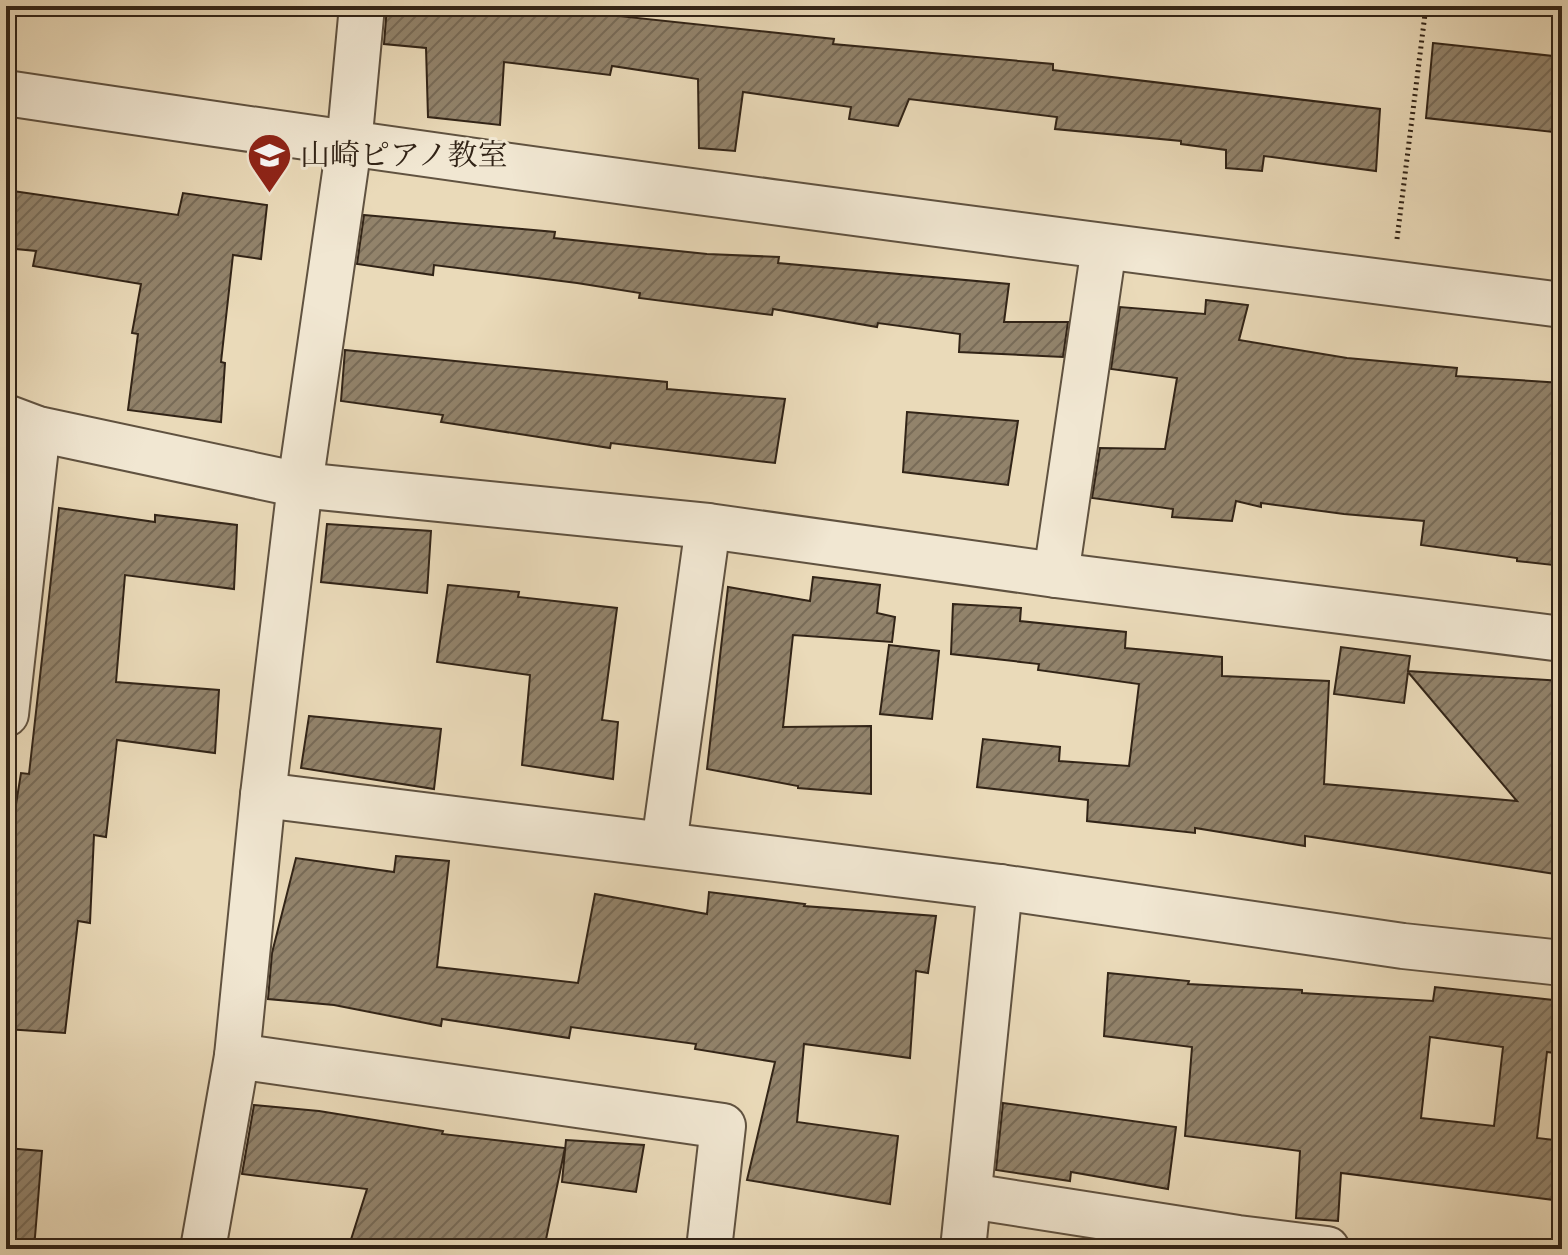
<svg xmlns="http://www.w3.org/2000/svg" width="1568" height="1255" font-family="Cardo,'Noto Serif JP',serif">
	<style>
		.building { fill: url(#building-hatch); stroke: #322417; stroke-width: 2; fill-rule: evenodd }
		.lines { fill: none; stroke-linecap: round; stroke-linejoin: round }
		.minor-casing { stroke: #605240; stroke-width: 48 }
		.tertiary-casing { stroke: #605240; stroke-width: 48 }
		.path { stroke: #322417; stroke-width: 5; stroke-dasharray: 2 4; stroke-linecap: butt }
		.minor { stroke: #f1e7d2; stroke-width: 44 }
		.tertiary { stroke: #f1e7d2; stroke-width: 44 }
		.labels { text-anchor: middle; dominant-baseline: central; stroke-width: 6; stroke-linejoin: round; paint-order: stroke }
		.poi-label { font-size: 30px; fill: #322417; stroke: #f1e7d2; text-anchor: start }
	</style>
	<defs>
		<pattern id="building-hatch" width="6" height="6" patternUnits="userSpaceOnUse" patternTransform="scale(2)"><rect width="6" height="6" fill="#92836b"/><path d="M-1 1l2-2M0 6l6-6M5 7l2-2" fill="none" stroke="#786b57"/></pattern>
	</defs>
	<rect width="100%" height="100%" fill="#eadab9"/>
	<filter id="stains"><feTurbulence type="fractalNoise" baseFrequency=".0025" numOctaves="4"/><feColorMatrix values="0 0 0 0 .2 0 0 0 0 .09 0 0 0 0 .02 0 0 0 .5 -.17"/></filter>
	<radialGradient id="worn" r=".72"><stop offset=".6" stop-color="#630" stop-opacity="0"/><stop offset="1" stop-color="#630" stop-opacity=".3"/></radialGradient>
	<g class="building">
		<path d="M387,6H552L619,12L618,16L834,39L833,44L1053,64V70L1380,109L1376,171L1264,156L1262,171L1226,168V150L1181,144V141L1055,129L1057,117L909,99L898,126L849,119L851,107L743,92L735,151L699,148L698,79L612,66L610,75L504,62L500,125L428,117L426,48L384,44Z"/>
		<path d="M1433,43L1562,57V133L1426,118Z"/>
		<path d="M6,190L178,215L183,193L267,205L261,259L233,255L221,362L225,363L221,422L128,410L138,334L132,333L141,284L33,266L36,251L6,248Z"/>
		<path d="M364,215L555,232L554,238L707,254L779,257L778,263L1009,284L1004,322H1068L1063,357L959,352L960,334L878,323L877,327L773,309L772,315L639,298L640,293L577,283L434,265L433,275L357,264Z"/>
		<path d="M1206,300L1248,305L1239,340L1347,358L1457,368L1456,376L1562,383V566L1517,561V558L1421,545L1424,521L1344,514L1261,503V507L1236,501L1232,521L1172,517L1173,509L1092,498L1100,448L1165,449L1177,378L1111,369L1120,307L1205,314Z"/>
		<path d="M345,350L667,382V389L785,399L775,463L611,443L610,448L441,422L443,415L341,401Z"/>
		<path d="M907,412L1018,421L1008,485L903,472Z"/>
		<path d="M59,508L155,522V515L237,525L234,589L125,575L116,682L219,690L215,753L117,740L106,837L94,835L90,923L78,921L65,1033L6,1029V893L13,823L21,773L29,774Z"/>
		<path d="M327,524L431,531L427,593L321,582Z"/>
		<path d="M813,577L880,585L877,613L895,617L892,642L793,635L783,727L871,726V794L798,788V786L707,769L728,587L810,601Z"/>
		<path d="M448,585L519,592L518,597L617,608L602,720L618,722L613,779L522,765L530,675L437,662Z"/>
		<path d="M953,604L1021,608L1020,621L1126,632L1125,648L1222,657V676L1329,681L1324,784L1517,801L1408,672L1404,703L1334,694L1341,647L1410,656L1408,671L1562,681V875L1305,836V846L1195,828V833L1087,821L1088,800L977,787L983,739L1060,747L1059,761L1129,766L1139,684L1038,670L1039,664L951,654Z"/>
		<path d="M889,645L939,651L932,719L880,714Z"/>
		<path d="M309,716L441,729L434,789L301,768Z"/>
		<path d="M396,856L449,861L437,967L578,983L595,894L707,914L709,892L805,904L804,906L936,916L928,973L916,971L910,1058L804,1044L797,1122L898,1136L890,1204L747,1180L775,1062L695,1049L696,1044L571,1027L569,1038L442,1019L441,1026L334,1005L268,999L272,953L296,858L394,872Z"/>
		<path d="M1108,973L1189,981L1188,984L1302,990V993L1433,1001L1435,987L1562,1001V1054L1547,1052L1537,1138L1562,1141V1201L1341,1173L1338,1221L1296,1218L1300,1151L1185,1136L1192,1047L1104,1036ZM1430,1037L1503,1047L1494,1126L1421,1118Z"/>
		<path d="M1003,1103L1176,1127L1168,1189L1071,1172L1070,1181L996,1170Z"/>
		<path d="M254,1105L319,1111L443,1131L442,1134L565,1148L544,1249H348L367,1189L242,1174Z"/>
		<path d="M566,1140L644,1145L636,1192L562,1182Z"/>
		<path d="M6,1148L42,1151L34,1249H6Z"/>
	</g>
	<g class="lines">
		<defs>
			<g id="minor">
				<path d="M6,417L38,429L300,485L708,526L1056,575L1562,639"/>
				<path d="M1056,575L1104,247"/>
				<path d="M6,714L38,429"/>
				<path d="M263,795L1000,887L1403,946L1562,963"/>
				<path d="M664,844L708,526"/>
				<path d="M237,1056L723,1126L709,1249"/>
				<path d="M970,1196L1238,1238L1327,1249"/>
				<path d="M203,1249L237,1056L263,795L300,485L349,145L362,6"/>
				<path d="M963,1249L1000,887"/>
			</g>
			<path id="tertiary" d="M6,93C524,171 1043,239 1562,305"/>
		</defs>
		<use href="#minor" class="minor-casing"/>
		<use href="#tertiary" class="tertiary-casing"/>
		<path class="path" d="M1397,239L1426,6"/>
		<use href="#minor" class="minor"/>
		<use href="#tertiary" class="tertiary"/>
	</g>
	<defs>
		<symbol id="school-pin" viewBox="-11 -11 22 30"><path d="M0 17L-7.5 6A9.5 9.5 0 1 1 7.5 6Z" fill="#8f2418" stroke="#f1e7d2"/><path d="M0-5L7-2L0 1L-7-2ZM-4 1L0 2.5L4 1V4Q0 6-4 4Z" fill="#fff"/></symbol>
	</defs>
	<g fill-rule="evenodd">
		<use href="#school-pin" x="244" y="130" width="51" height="69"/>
	</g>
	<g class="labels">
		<g class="poi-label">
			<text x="300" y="155">山崎ピアノ教室</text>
		</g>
	</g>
	<rect width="1568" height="1255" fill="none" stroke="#eadab9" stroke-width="32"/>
	<rect x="8" y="8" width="1552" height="1239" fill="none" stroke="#322417" stroke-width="4"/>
	<rect x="16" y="16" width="1536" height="1223" fill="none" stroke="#322417" stroke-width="2"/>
	<rect width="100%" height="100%" filter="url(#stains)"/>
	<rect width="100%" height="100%" fill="url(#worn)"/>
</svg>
